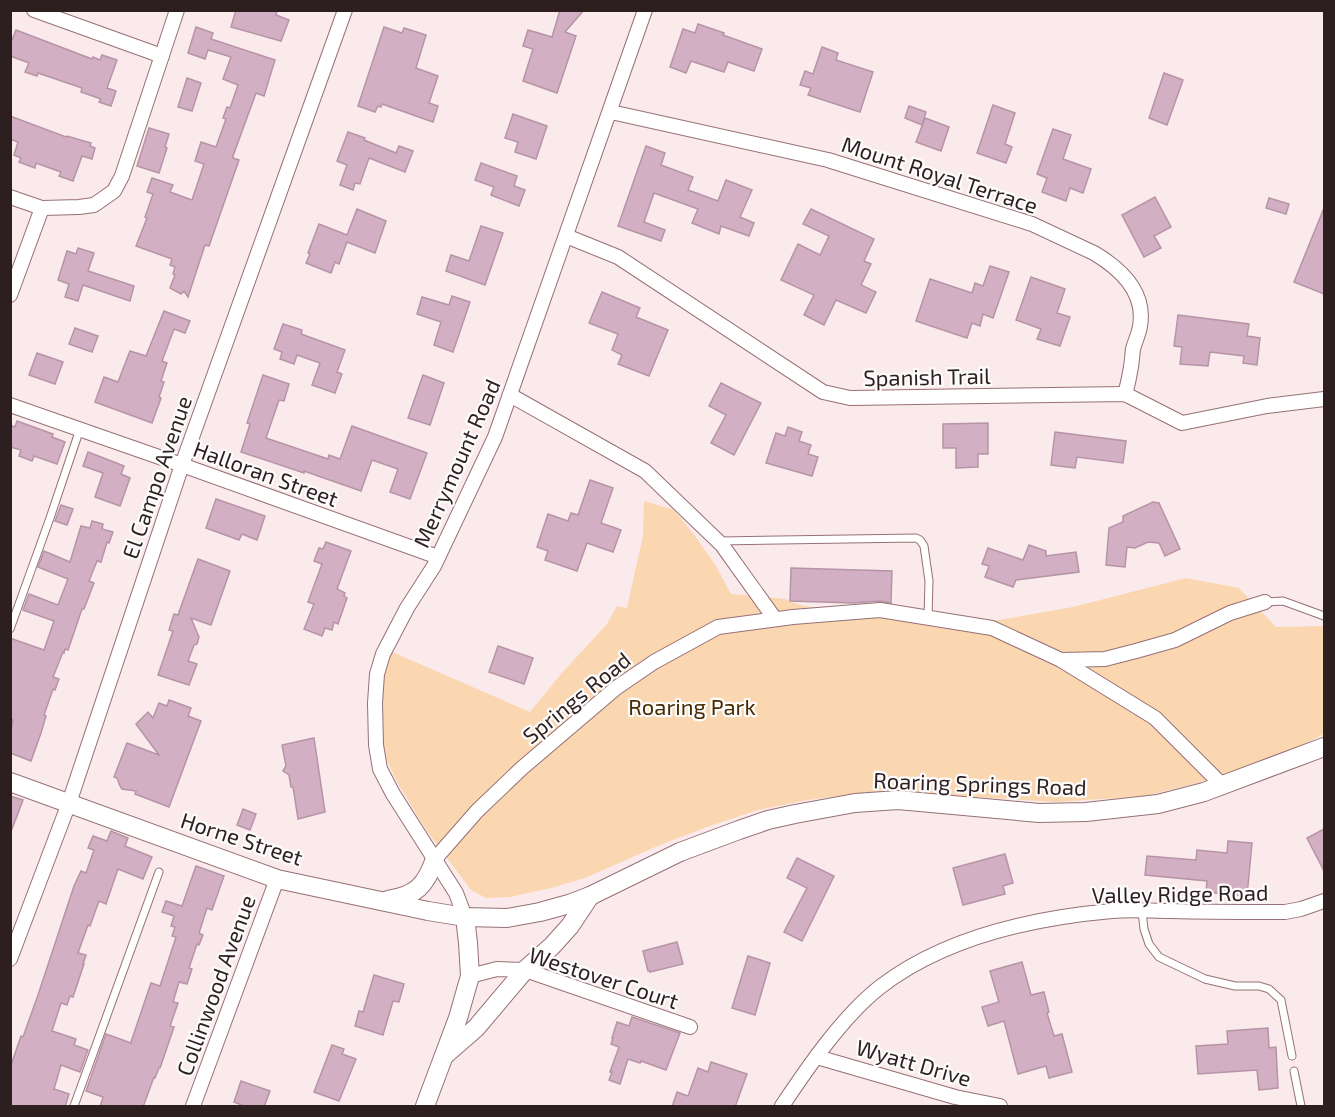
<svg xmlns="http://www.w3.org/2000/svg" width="1335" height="1117" font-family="'Exo 2',sans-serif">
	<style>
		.green { fill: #fad7b0 }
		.building { fill: #d3afc3; stroke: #b694a7; stroke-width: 1.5 }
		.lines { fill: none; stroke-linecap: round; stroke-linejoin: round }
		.service-casing { stroke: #967074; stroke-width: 9 }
		.minor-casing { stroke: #967074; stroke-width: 16 }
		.tertiary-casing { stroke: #967074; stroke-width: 20 }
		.service { stroke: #fff; stroke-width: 7 }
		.minor { stroke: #fff; stroke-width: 14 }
		.tertiary { stroke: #fff; stroke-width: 18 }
		.labels { text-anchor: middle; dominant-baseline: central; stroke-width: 4.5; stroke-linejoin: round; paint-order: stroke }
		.street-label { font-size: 22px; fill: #2d1e1f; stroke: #fcfcfc }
		.park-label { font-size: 22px; fill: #482b00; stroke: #fcfcfc }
	</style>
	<rect width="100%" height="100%" fill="#fbeaeb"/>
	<path class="green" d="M644,501L674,510L695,536L716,566L731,594L785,599L800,605L826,610L975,621L999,620L1073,607L1186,578L1239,588L1276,627L1324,626V734L1277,758L1197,783L1146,796L1056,802L915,793H865L807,800L758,810L707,827L660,845L585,878L551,888L510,897L486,898L471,890L426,830L397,782L380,745L381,676L390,651L530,712L561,674L607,624L617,606L627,608L643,536Z"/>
	<g class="building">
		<path d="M236,10H277L276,15L289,20L281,41L231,27Z"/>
		<path d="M560,10H584L565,32L576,36L557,93L523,81L533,49L523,46L528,30L552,37Z"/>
		<path d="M698,24L724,33L723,35L762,49L754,71L728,62L724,72L691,61L686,73L670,67L683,29L695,33Z"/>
		<path d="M196,27L213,33L211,39L275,60L264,96L256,93L233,156V158L239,160L209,246L205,245L188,297L184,291L181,294L170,288L175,275L173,274L175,267L170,265L172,259L136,246L147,218L145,217L153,194L147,192L152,178L173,185L170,192L192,200L204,164L195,161L201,142L216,147L226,119L223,118L227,107L230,108L238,85L223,79L231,57L208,50L205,59L188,53Z"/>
		<path d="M384,27L402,33L404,28L426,35L416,68L438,76L429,103L438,106L433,122L382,104L381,107L378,106L375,112L358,106Z"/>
		<path d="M16,30L92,59L93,57L100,60L102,55L117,60L107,88L116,91L111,106L99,102L101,99L81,92L82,88L38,73L37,76L25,72L29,63L10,56V45Z"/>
		<path d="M822,47L838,53L836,60L873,72L860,112L808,95L811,88L800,85L805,71L813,74Z"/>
		<path d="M1164,73L1183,80L1167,125L1149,118Z"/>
		<path d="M187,78L201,83L192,111L178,107Z"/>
		<path d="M993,105L1015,113L1005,144L1012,147L1006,163L977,153Z"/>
		<path d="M909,106L926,112L922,125L905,118Z"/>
		<path d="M513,114L547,126L536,159L515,152L518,142L505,138Z"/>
		<path d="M10,116L66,137L67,136L91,143L90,146L95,148L92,159L82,156L73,181L59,176L61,172L36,163L35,168L19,162L21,158L14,155L18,142L10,139Z"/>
		<path d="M925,118L949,127L941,151L916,142Z"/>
		<path d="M149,128L169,134L165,147L167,148L159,173L137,166Z"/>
		<path d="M1053,129L1071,135L1063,159L1091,169L1083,193L1070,188L1066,201L1042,192L1047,178L1037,174Z"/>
		<path d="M348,132L365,138L364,140L396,153L399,146L413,151L405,172L369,158L360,184L355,183L353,190L340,185L347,165L337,161Z"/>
		<path d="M646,146L665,153L661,165L693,177L688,190L718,201L726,180L752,190L740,217L754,223L749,236L721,226L719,234L692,223L698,209L654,193L644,222L665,230L661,241L618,226Z"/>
		<path d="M481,163L517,176L514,186L525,190L519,206L491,195L494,187L475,180Z"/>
		<path d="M1155,197L1171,227L1154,236L1161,248L1144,257L1122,215Z"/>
		<path d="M1269,198L1289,204L1286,214L1266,208Z"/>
		<path d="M1324,208V294L1294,282Z"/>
		<path d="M357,209L386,221L375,253L347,242L339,264L335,262L331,273L306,263L310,254L308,253L319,224L347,235Z"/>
		<path d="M811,209L874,239L864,261L871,264L861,285L876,292L866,313L836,300L824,325L804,315L814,295L781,280L798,244L820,255L829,236L803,224Z"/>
		<path d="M481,226L503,233L485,285L446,271L451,255L469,261Z"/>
		<path d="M78,248L94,253L88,271L134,286L130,301L83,285L78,301L65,297L69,284L58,280L67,251L76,254Z"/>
		<path d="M990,266L1009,272L993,318L983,314L980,326L972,323L967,338L916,321L930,279L972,293L975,283L983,286Z"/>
		<path d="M1031,277L1065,289L1057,313L1070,317L1060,346L1037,339L1041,329L1016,320Z"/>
		<path d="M602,292L640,308L636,317L668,330L649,376L618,364L622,355L612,350L618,334L589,323Z"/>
		<path d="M452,296L470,302L453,352L434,345L441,322L417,314L422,297L449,305Z"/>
		<path d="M164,311L190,321L185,333L174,329L162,361L167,363L161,381L164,382L159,397L161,398L152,423L95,402L104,377L118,382L130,351L146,356Z"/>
		<path d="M1178,315L1249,324L1247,336L1260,338L1257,365L1243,363L1244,356L1210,352L1208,366L1180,364L1182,347L1174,346Z"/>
		<path d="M283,324L302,330L301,334L345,350L337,372L342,374L335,393L312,385L320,363L297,355L294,364L280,359L282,352L274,349Z"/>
		<path d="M75,328L98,336L92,352L69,344Z"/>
		<path d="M37,353L63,362L55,384L29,375Z"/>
		<path d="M263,375L289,384L284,401L279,400L266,438L328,459L329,455L340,459L352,426L427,453L410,499L390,492L398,469L372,460L361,491L304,471V473L241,452L250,424L247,423Z"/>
		<path d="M423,375L444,383L430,425L408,418Z"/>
		<path d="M721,383L761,403L734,455L711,443L726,415L709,406Z"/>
		<path d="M17,421L53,434L52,437L65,442L57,464L34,456L32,461L19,456L21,450L10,447V425L15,427Z"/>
		<path d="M988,423V454H978V467L956,468V448H943V424Z"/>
		<path d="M788,427L802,432L799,441L811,445L808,454L818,457L812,476L766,463L776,433L785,436Z"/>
		<path d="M1055,432L1126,441L1123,463L1077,457L1075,468L1051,465Z"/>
		<path d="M88,452L124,466L121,474L130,478L120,506L95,497L103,473L83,466Z"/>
		<path d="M590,480L613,488L601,523L621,530L613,552L587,543L577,571L545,560L548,551L537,547L548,514L568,521L571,513L578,515Z"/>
		<path d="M216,499L265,516L257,540L242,534L239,540L206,528Z"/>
		<path d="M1153,502L1159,503L1180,549L1165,556L1159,543L1148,542L1135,548L1127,547L1125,567L1106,565L1109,528L1123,522V516Z"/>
		<path d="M61,505L73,509L67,525L55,521Z"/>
		<path d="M92,521L103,524L102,529L113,532L109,543L107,542L101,562L97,561L89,581L94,583L84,609H82L68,650L65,649L64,653L63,652L53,677L59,679L55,690L53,689L44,715L46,716L41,733L31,761L10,753V734L13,720L10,719V638L44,650L54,621L23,610L29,594L58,605L68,579L38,567L44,551L70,562L81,526L90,528Z"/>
		<path d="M326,542L351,551L337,589L345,593L344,596L347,598L338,624L334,622L332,630L325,628L322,636L304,629L314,604L308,602L322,564L314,561L319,548L323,549Z"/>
		<path d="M1029,545L1046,551V556L1076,552L1079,572L1016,580L1013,587L985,577L989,566L982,564L988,548L1023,560Z"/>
		<path d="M198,559L230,571L211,625L191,618L199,637L197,644L194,645L188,661L197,664L189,685L158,675L173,631L169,630L174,614L178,615Z"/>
		<path d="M791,568L892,571L891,603L880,601L853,603L790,601Z"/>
		<path d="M498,646L533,658L524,684L489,672Z"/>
		<path d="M169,700L191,708L188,716L201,721L169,807L135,794L136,791L122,789L120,786L117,778L114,777L127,743L159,755L136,724L148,712L153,718L159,703L167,706Z"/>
		<path d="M314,738L325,812L298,819L293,787H291L289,775L283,771L286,766L282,745Z"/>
		<path d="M10,796L23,800L12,829H10Z"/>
		<path d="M243,809L256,814L250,830L237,825Z"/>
		<path d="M1324,829V871L1307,838Z"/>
		<path d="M111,831L128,838L125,846L152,857L143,879L118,869L106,904L99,901L90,926L88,925L78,953L86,955L83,964H84L73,997L70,996L67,1005L61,1003L52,1031L76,1039L74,1045L88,1050L80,1072L61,1065L54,1089L69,1094L65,1107H10V1068L21,1036L23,1037L38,995L74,886L81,871L86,873L94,850L88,848L93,836L107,841Z"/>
		<path d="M1228,841L1252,843L1247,896L1206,892L1207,881L1145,875L1147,856L1196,860L1197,850L1227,853Z"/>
		<path d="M1005,854L1013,883L1003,886L1005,894L963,905L953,868Z"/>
		<path d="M797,858L834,876L802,941L784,932L807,888L787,878Z"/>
		<path d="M196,866L224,876L212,910L207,908L199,933L203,935L199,945L197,944L189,968L192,969L187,984L179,982L173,1002L178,1003L170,1026L174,1027L160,1068H159L155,1078L154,1077L143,1107H100L103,1097L86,1091L106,1034L131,1043V1042L151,983L160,986L176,937L172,936L175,927L171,926L174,916L162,912L166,901L182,906Z"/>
		<path d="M677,942L683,964L650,972V971H648L643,951Z"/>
		<path d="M748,956L770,963L755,1015L732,1008Z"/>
		<path d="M1022,962L1031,995L1044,992L1049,1012L1047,1013L1054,1036L1062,1034L1072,1072L1049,1078L1046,1066L1018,1074L1004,1021L988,1026L982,1007L999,1002L990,971Z"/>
		<path d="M374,975L404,984L399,1002L393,1001L383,1035L355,1026L359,1011L363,1012Z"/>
		<path d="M632,1017L680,1033L666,1070L641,1061L640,1063L628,1059L620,1084L609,1080L612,1072H610L619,1047L611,1044L613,1038H612L617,1022L629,1026Z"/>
		<path d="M1268,1028L1269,1048L1276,1047L1278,1088L1259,1090L1257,1070L1198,1074L1196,1046L1228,1044L1227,1031Z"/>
		<path d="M332,1045L344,1049L342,1054L356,1059L339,1101L314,1092Z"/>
		<path d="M711,1062L747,1074L735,1107H672L677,1092L688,1096L698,1068L708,1072Z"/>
		<path d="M241,1081L270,1091L264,1107H247L234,1102Z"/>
	</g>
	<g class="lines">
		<defs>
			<g id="service">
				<path d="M721,541L916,538L920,540L924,546L929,581L928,617"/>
				<path d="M1265,602L1283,601L1324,616"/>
				<path d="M10,629L50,518L80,429"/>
				<path d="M1142,911L1144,929L1149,944L1159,957L1205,979L1235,986H1259L1269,989L1281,1000L1292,1056"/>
				<path d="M1294,1071L1301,1106"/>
				<path d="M74,1106L159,872"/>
			</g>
			<g id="minor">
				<path d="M34,10L162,56"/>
				<path d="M611,112L828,160L1032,224L1094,253C1121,269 1146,292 1140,326C1139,334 1135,341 1133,349C1132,356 1132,364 1130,372C1129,379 1127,387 1125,394"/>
				<path d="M10,197L42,208L79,207L94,205L114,191L122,176L177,10"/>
				<path d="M566,236L618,257L823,392L850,398L1125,394L1182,423L1267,406L1324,399"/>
				<path d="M10,295L42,208"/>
				<path d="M510,395L645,471L722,545L775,619"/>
				<path d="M10,405L182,465L438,557"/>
				<path d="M1061,660L1105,659L1136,651L1175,640L1230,613L1265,602"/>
				<path d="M435,859L477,811L522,768L616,688L654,662L718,627L793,617L880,610L992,628L1061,660L1155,718L1222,785"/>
				<path d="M465,917L456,893L393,794L380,769L376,745L375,703L377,674L383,654L407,608L434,566L495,437L645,10"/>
				<path d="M10,959L69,803L182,465L345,10"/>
				<path d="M470,976L497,969L525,970L690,1027"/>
				<path d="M817,1057L955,1097L1000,1106"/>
				<path d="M193,1106L277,879"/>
				<path d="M782,1106C808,1067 843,1016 880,987C945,937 1032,918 1112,911C1131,909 1151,911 1171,911C1209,912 1247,912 1285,912L1301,909L1324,901"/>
			</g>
			<g id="tertiary">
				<path d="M10,782L277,879L428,911L465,917L507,918L540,912L569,904L590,896L680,852L739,830L768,820L795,814L855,803L898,800L1039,813L1086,812L1158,804L1204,792L1324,747"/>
				<path d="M388,900C416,896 426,885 435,859"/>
				<path d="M445,1055L476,1028L525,970L552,946L570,926L590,896"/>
				<path d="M425,1106L458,1018L470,976L468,943L465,917"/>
			</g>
		</defs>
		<use href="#service" class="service-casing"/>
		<use href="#minor" class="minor-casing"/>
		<use href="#tertiary" class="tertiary-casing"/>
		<use href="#service" class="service"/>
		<use href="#minor" class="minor"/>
		<use href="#tertiary" class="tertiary"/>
	</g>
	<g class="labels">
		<g class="street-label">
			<text transform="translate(940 174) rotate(18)">Mount Royal Terrace</text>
			<text transform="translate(927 376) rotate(-1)">Spanish Trail</text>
			<text transform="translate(456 463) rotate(-66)">Merrymount Road</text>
			<text transform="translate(266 473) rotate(20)">Halloran Street</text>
			<text transform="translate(156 477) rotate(-71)">El Campo Avenue</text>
			<text transform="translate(576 697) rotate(-39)">Springs Road</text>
			<text transform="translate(980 783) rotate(2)">Roaring Springs Road</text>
			<text transform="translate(242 838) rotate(18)">Horne Street</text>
			<text transform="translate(1180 893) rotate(-1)">Valley Ridge Road</text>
			<text transform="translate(604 977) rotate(18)">Westover Court</text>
			<text transform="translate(215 985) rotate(-70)">Collinwood Avenue</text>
			<text transform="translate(914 1062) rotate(16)">Wyatt Drive</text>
		</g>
		<g class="park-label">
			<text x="692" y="706">Roaring Park</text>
		</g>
	</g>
	<rect width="1335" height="1117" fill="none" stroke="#2d1e1f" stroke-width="24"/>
</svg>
